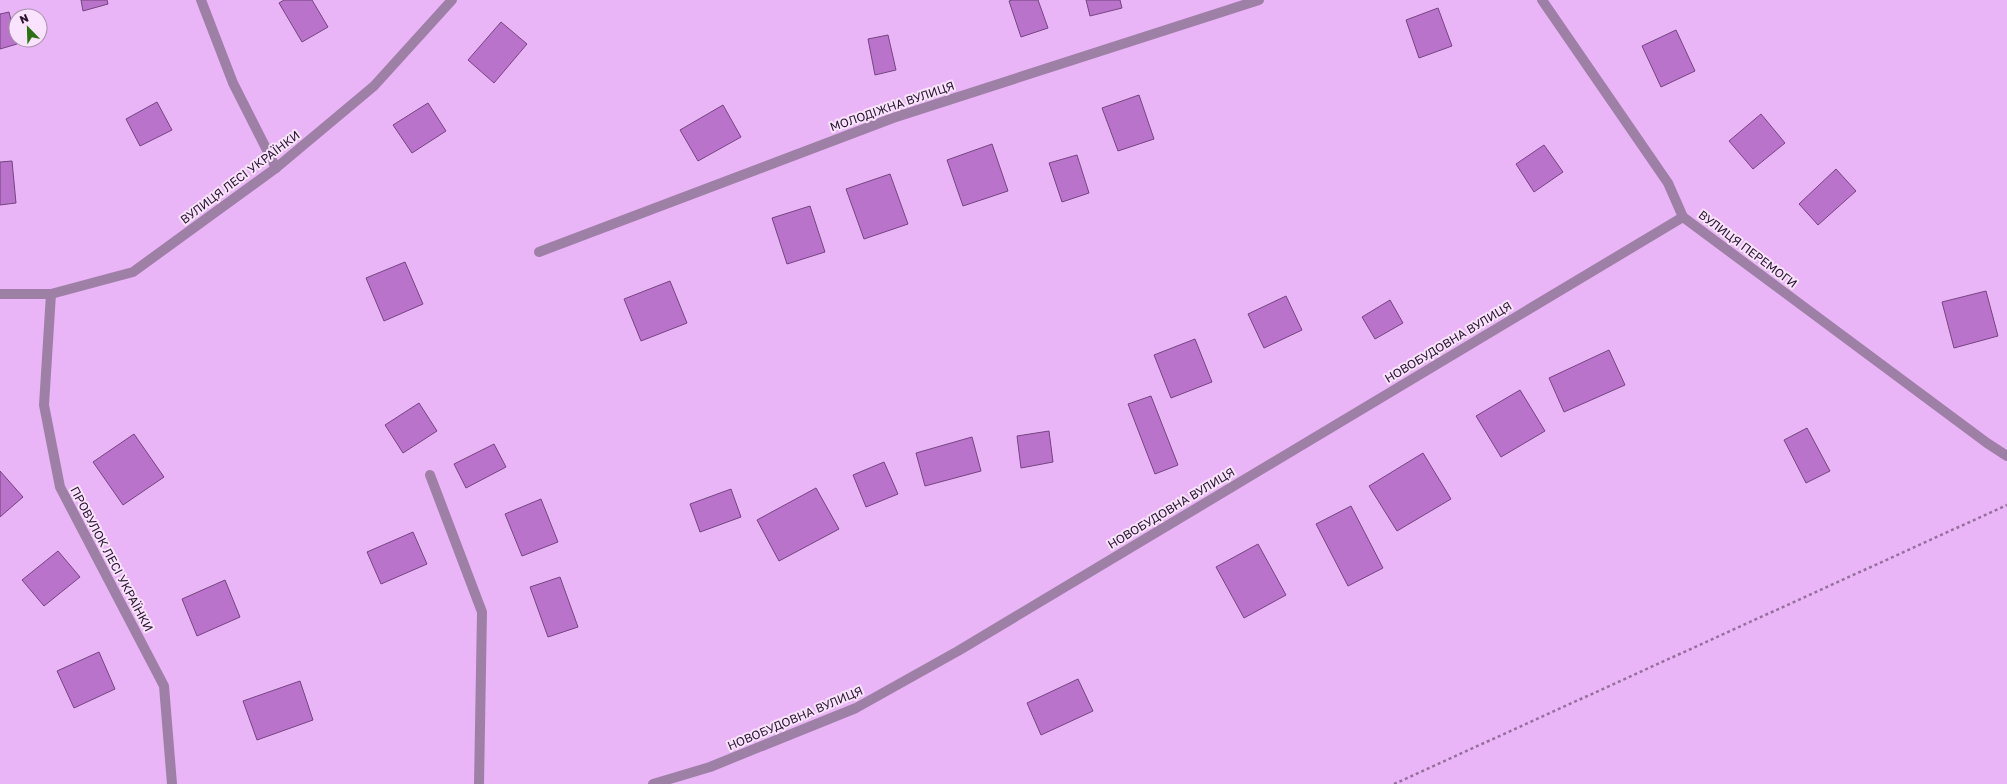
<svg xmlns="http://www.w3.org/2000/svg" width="2007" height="784" font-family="'Golos Text',sans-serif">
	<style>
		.building { fill: #ba73cb; stroke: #744580 }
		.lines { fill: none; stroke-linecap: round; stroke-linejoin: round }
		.path { stroke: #966f9f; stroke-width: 2.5; stroke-dasharray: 3 3; stroke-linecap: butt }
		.minor { stroke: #9e80a6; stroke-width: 10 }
		.labels { text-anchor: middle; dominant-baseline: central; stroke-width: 4; stroke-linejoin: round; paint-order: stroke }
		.street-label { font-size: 12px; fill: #29162e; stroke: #f9e3fe }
	</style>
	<rect width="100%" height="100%" fill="#eab5f7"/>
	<g class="building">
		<path d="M81,0H107L108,4L83,11Z"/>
		<path d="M284,0H312L328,27L302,42L279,3Z"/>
		<path d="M1012,0H1038L1048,28L1021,37L1009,1Z"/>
		<path d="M1086,0H1120L1122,8L1090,16Z"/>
		<path d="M1438,8L1452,46L1419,58L1406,20Z"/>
		<path d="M9,12L17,44L0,49V14Z"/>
		<path d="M501,22L527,44L494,83L468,60Z"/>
		<path d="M1676,30L1695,71L1661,87L1642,46Z"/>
		<path d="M888,35L896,70L875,75L868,39Z"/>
		<path d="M1139,95L1154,139L1118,151L1102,108Z"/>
		<path d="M157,102L172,130L140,146L126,119Z"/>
		<path d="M428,103L446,131L412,153L393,125Z"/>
		<path d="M723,105L741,137L698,161L680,130Z"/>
		<path d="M1761,114L1785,143L1753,169L1729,141Z"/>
		<path d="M992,144L1008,191L963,206L947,160Z"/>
		<path d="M1544,145L1563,172L1534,192L1516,164Z"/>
		<path d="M1077,155L1089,193L1062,202L1049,163Z"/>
		<path d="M12,161L16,203L0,205V162Z"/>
		<path d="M1836,169L1856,191L1818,225L1799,204Z"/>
		<path d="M890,174L908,224L864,239L846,189Z"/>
		<path d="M810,206L825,252L787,264L772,218Z"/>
		<path d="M405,262L423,304L384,321L366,278Z"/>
		<path d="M670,281L687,323L641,341L624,299Z"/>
		<path d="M1986,291L1998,336L1954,348L1942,302Z"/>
		<path d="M1286,296L1302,330L1264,348L1248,314Z"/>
		<path d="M1390,300L1403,323L1375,339L1362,317Z"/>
		<path d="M1195,339L1212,382L1171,398L1154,355Z"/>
		<path d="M1609,350L1625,385L1564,412L1549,378Z"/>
		<path d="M1520,390L1545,431L1501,457L1476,416Z"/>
		<path d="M1151,396L1178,465L1155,474L1128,404Z"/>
		<path d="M419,403L437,431L403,453L385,425Z"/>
		<path d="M1807,428L1830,471L1806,483L1784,440Z"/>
		<path d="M1049,431L1053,462L1021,468L1017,436Z"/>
		<path d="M134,434L164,477L123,505L93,462Z"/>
		<path d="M972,437L981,471L925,486L916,453Z"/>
		<path d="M494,444L506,467L466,488L454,464Z"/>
		<path d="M1423,453L1451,499L1397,531L1369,486Z"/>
		<path d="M884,462L898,494L866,507L853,475Z"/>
		<path d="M0,471L23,497L0,517Z"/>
		<path d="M816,488L839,529L779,561L757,520Z"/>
		<path d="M731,489L741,517L700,532L690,504Z"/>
		<path d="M541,499L558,542L522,556L505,514Z"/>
		<path d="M1351,506L1383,568L1348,586L1316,524Z"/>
		<path d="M413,532L427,564L381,584L367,552Z"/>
		<path d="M1258,544L1286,595L1244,618L1216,567Z"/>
		<path d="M58,551L80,577L44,606L22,580Z"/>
		<path d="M560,577L578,627L548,637L530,587Z"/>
		<path d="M225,580L240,617L197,636L182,599Z"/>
		<path d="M99,652L115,689L74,708L57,671Z"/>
		<path d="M1078,679L1093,711L1041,735L1027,703Z"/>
		<path d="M300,681L313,720L257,740L243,701Z"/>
	</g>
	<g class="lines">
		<path class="path" d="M1394,784L2007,505"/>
		<g class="minor">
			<path d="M201,0L233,83L276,168"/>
			<path d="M1542,0L1668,183L1683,217L1987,443L2007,456"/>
			<path d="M539,252L893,118L1259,0"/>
			<path d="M0,294H51L133,272L276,168L374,86L452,0"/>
			<path d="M51,294L44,405L60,487L164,686L172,784"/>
			<path d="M430,475L482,612L479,784"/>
			<path d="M653,784L710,767L856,708L958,651L1683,217"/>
		</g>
	</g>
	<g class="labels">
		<g class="street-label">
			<text transform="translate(892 106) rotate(-19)">МОЛОДІЖНА ВУЛИЦЯ</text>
			<text transform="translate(240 177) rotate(-37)">ВУЛИЦЯ ЛЕСІ УКРАЇНКИ</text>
			<text transform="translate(1748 249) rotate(37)">ВУЛИЦЯ ПЕРЕМОГИ</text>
			<text transform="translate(1448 342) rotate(-31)">НОВОБУДОВНА ВУЛИЦЯ</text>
			<text transform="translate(1171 508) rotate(-31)">НОВОБУДОВНА ВУЛИЦЯ</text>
			<text transform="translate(112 559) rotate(62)">ПРОВУЛОК ЛЕСІ УКРАЇНКИ</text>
			<text transform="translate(795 718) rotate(-23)">НОВОБУДОВНА ВУЛИЦЯ</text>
		</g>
	</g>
	<g transform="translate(28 28) rotate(337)"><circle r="19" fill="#f9e3fe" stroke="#a691ab"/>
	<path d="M0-3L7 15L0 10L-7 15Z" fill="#2b7112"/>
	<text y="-6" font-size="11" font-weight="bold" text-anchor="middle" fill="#29162e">N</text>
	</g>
</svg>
